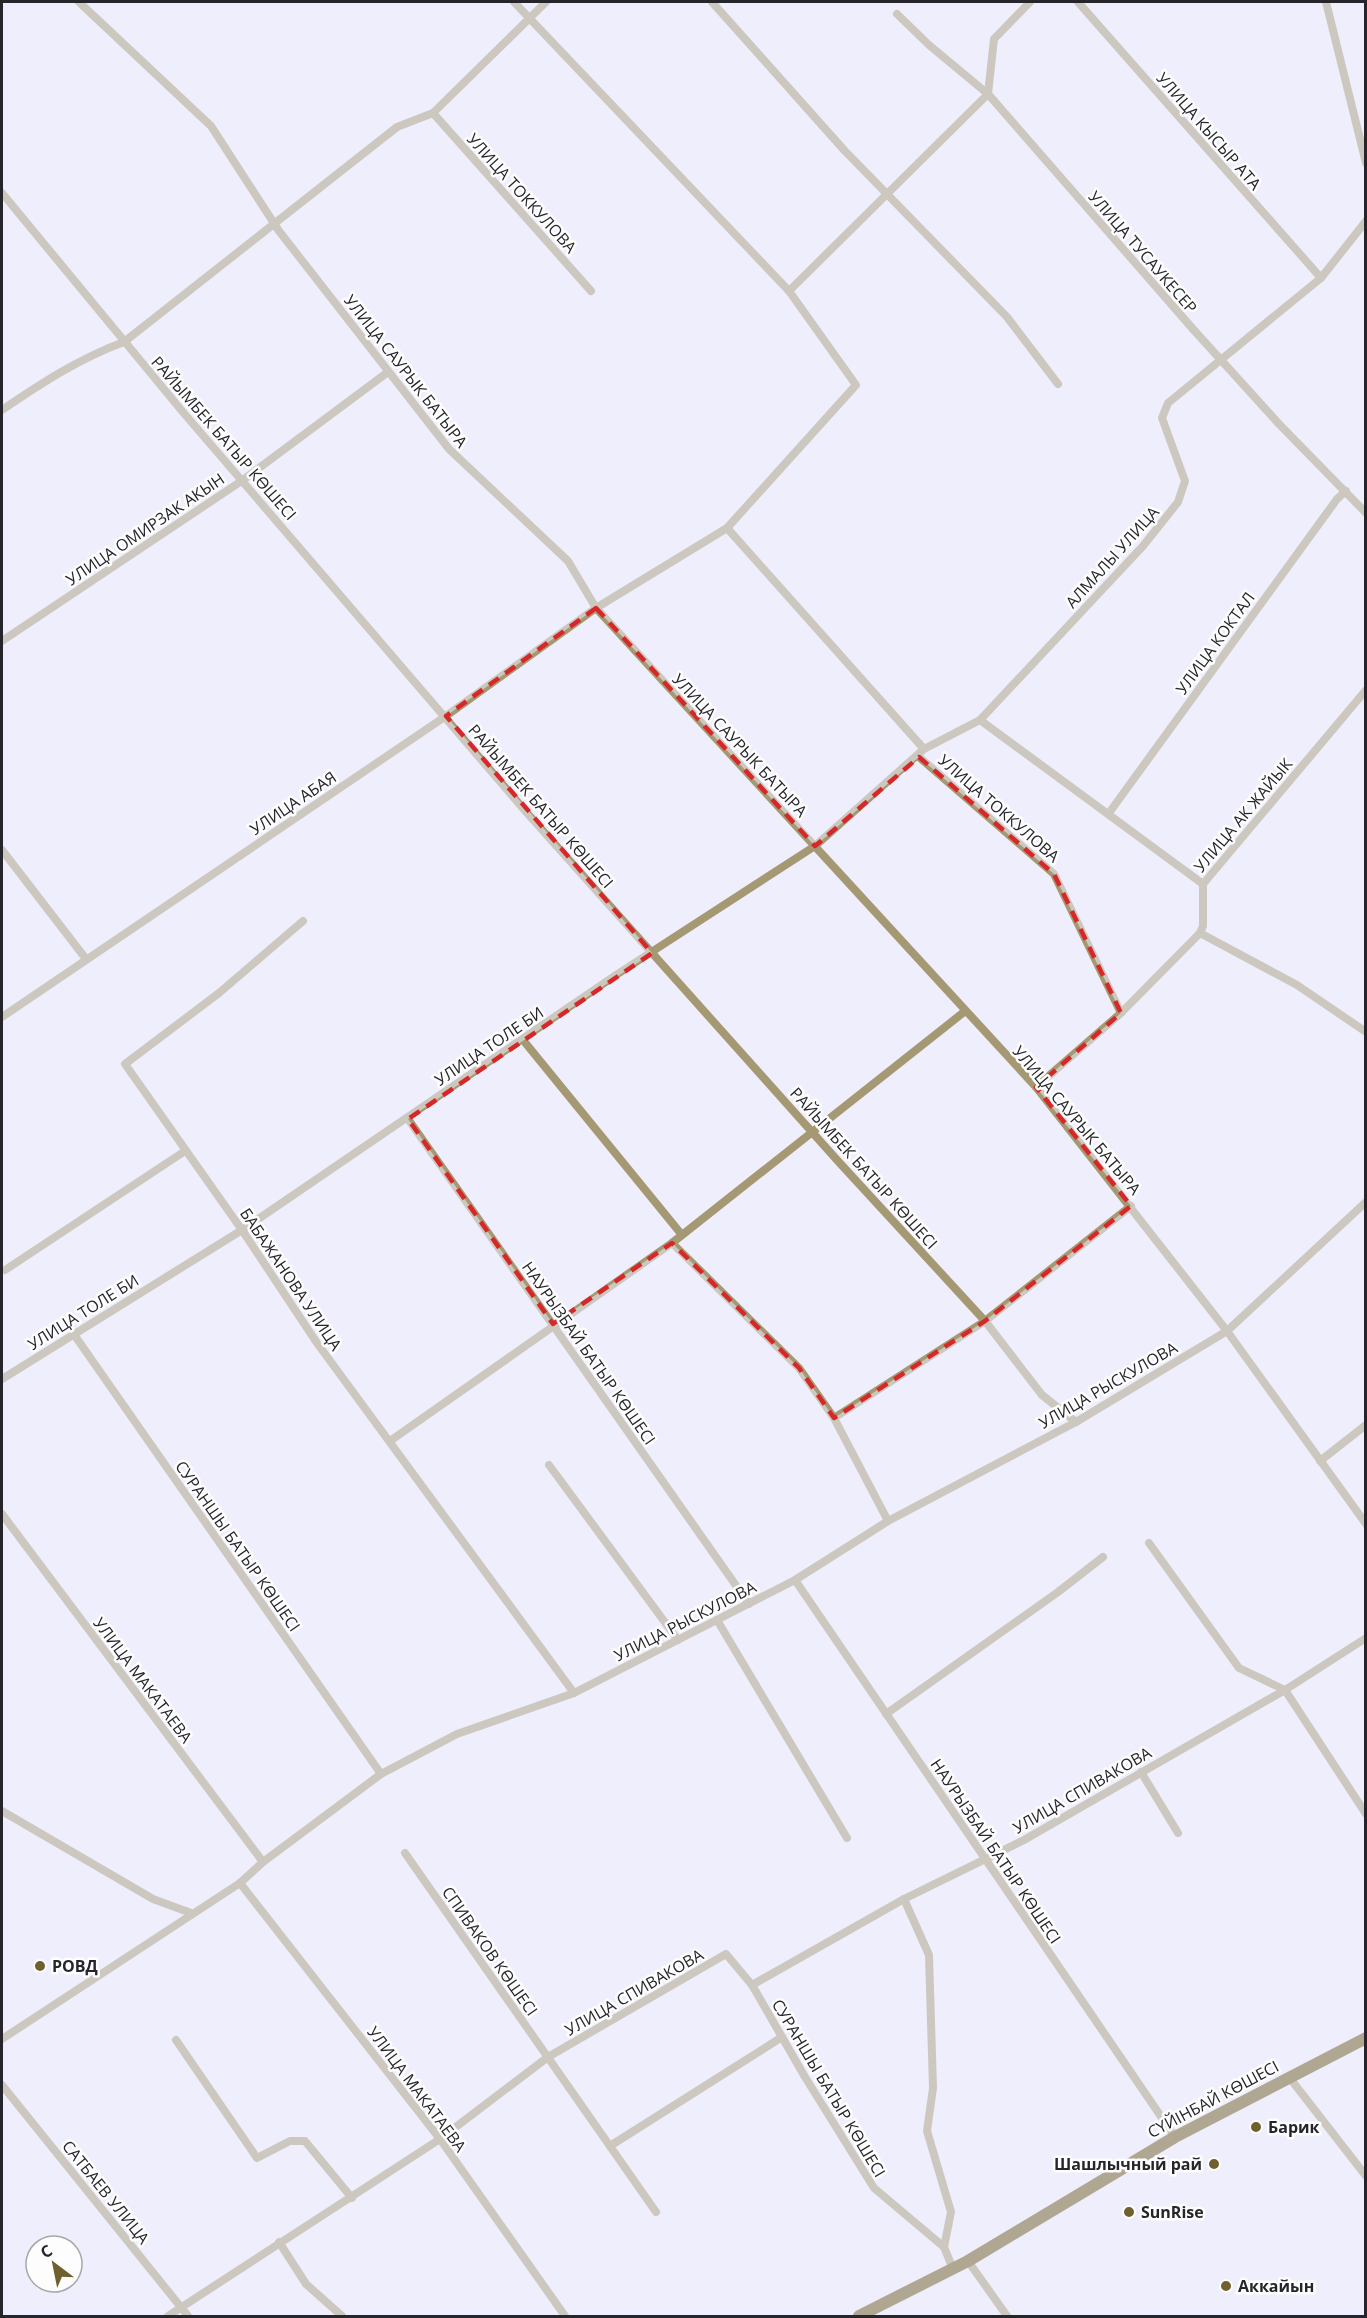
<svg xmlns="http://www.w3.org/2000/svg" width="1367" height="2318" font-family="'Open Sans',sans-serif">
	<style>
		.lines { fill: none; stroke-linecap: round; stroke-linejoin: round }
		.minor { stroke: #a59973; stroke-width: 8 }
		.primary { stroke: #635111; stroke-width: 12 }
		.marked { fill: none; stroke: #d62828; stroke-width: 4.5; stroke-dasharray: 12 8; stroke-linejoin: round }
		.poi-dot { fill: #6f602d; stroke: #fdfdfd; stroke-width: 2 }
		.labels { text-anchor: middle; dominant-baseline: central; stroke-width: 5; stroke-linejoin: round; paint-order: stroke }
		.street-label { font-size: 16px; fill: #26252c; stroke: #fdfdfd }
		.poi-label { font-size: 16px; font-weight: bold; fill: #26252c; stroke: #fdfdfd; text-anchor: start }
	</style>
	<rect width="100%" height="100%" fill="#efeefd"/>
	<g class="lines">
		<g class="minor">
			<path d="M79,2L211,126L279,231L449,449L568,561L596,608L1036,1087L1227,1331L1366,1524"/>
			<path d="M514,2L789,291"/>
			<path d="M712,2L844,150L1007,317L1058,384"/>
			<path d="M1078,2L1321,278"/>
			<path d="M1326,2L1366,163"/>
			<path d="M897,14L929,45L988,94L1192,328L1279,424L1366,513"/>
			<path d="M433,113L591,291"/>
			<path d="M2,193L182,411L527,813L837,1160L985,1321L1042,1395L1076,1422"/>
			<path d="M2,410C40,384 80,358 124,342L397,127L433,113L546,2"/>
			<path d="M727,528L924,749"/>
			<path d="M2,641L243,480L388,372"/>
			<path d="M980,720L1203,884"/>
			<path d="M919,757L1054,874L1121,1013"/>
			<path d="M1109,813L1337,499L1346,491"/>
			<path d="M2,850L86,959"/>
			<path d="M303,921L219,993L125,1064L242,1230L317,1343L574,1693"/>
			<path d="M1200,933L1297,985L1366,1032"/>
			<path d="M2,1017L446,716L596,608L727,528L856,385L789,291L988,94L994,39L1030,2"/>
			<path d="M523,1040L682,1235"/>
			<path d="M1036,1087L1121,1013L1200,933L1203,926V884L1366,690"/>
			<path d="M408,1119L749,1604"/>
			<path d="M672,1243L799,1368L834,1418L888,1521"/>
			<path d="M5,1270L185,1151"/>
			<path d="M73,1333L381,1774"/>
			<path d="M2,1379L242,1230L616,975L815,846L924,749L980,720L1143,546L1178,502L1185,481L1162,418L1168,403L1321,278L1366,221"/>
			<path d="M834,1418L985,1321L1131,1206"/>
			<path d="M390,1441L672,1243L964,1012"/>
			<path d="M1320,1461L1366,1425"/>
			<path d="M549,1465L678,1640"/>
			<path d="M2,1514L263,1862"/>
			<path d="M1149,1543L1239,1668L1285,1690L1366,1638"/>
			<path d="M795,1580L1175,2137"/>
			<path d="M717,1620L847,1838"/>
			<path d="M886,1714L1058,1592L1103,1557"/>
			<path d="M1141,1772L1178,1833"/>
			<path d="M2,1811L153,1899L191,1913"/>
			<path d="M405,1853L656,2212"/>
			<path d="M240,1883L440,2139L565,2316"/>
			<path d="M904,1899L929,1955L933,2088L927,2131L951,2212L944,2247L953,2269"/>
			<path d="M752,1985L805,2077L874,2188L944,2247"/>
			<path d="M2,2039L240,1883L263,1862L381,1774L457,1734L574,1693L795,1580L888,1521L1076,1422L1227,1331L1366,1202"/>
			<path d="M176,2040L257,2158L290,2141H305L352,2198"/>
			<path d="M1289,2077L1366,2176"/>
			<path d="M2,2085L188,2316"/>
			<path d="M610,2146L782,2037"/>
			<path d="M279,2242L306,2284L342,2316"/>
			<path d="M968,2261L1007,2316"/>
			<path d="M168,2316L440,2139L548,2057L726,1954L752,1985L904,1899L1024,1840L1285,1690L1366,1814"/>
		</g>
		<path class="primary" d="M859,2316L968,2261L1175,2137L1366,2038"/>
	</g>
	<path d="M0 0H1367V2318H0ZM596,608L815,846L919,757L1054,874L1121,1013L1036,1087L1131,1206L985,1321L834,1418L799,1368L672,1243L553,1324L408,1119L652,953L446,716Z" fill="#efeefd" fill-opacity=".55" fill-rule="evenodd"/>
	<path class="marked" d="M596,608L815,846L919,757L1054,874L1121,1013L1036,1087L1131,1206L985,1321L834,1418L799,1368L672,1243L553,1324L408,1119L652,953L446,716Z"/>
	<g class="poi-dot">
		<circle cx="40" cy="1966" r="6"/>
		<circle cx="1256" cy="2127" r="6"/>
		<circle cx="1214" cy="2164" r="6"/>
		<circle cx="1129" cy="2212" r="6"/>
		<circle cx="1226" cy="2286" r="6"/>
	</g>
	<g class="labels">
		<g class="street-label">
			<text transform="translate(1209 131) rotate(49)">УЛИЦА КЫСЫР АТА</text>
			<text transform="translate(522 193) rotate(48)">УЛИЦА ТОККУЛОВА</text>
			<text transform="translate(1143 252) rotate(49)">УЛИЦА ТУСАУКЕСЕР</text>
			<text transform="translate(406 371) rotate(52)">УЛИЦА САУРЫК БАТЫРА</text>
			<text transform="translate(224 438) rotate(49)">РАЙЫМБЕК БАТЫР КӨШЕСІ</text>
			<text transform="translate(145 529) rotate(-34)">УЛИЦА ОМИРЗАК АКЫН</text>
			<text transform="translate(1112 557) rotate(-48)">АЛМАЛЫ УЛИЦА</text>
			<text transform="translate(1215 643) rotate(-54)">УЛИЦА КОКТАЛ</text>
			<text transform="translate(740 745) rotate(47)">УЛИЦА САУРЫК БАТЫРА</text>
			<text transform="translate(293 803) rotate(-34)">УЛИЦА АБАЯ</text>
			<text transform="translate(541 806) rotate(49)">РАЙЫМБЕК БАТЫР КӨШЕСІ</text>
			<text transform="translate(999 808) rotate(41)">УЛИЦА ТОККУЛОВА</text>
			<text transform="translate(1243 815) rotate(-50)">УЛИЦА АК ЖАЙЫК</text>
			<text transform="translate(489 1046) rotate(-34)">УЛИЦА ТОЛЕ БИ</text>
			<text transform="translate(1077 1120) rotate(50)">УЛИЦА САУРЫК БАТЫРА</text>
			<text transform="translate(864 1168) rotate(48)">РАЙЫМБЕК БАТЫР КӨШЕСІ</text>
			<text transform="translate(291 1279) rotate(56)">БАБАЖАНОВА УЛИЦА</text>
			<text transform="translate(83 1312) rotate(-32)">УЛИЦА ТОЛЕ БИ</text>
			<text transform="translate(589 1353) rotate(55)">НАУРЫЗБАЙ БАТЫР КӨШЕСІ</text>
			<text transform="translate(1108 1385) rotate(-30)">УЛИЦА РЫСКУЛОВА</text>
			<text transform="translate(238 1546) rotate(55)">СУРАНШЫ БАТЫР КӨШЕСІ</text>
			<text transform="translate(685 1621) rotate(-27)">УЛИЦА РЫСКУЛОВА</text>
			<text transform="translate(143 1680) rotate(53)">УЛИЦА МАКАТАЕВА</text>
			<text transform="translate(1082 1790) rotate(-30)">УЛИЦА СПИВАКОВА</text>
			<text transform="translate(996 1851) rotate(56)">НАУРЫЗБАЙ БАТЫР КӨШЕСІ</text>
			<text transform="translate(490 1951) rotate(55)">СПИВАКОВ КӨШЕСІ</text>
			<text transform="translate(634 1992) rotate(-30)">УЛИЦА СПИВАКОВА</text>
			<text transform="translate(829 2088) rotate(59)">СУРАНШЫ БАТЫР КӨШЕСІ</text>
			<text transform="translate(417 2089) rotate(53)">УЛИЦА МАКАТАЕВА</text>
			<text transform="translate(1213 2099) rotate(-28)">СҮЙІНБАЙ КӨШЕСІ</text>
			<text transform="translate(106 2192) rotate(51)">САТБАЕВ УЛИЦА</text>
		</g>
		<g class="poi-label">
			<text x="52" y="1966">РОВД</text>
			<text x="1268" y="2127">Барик</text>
			<text x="1202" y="2164" text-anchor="end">Шашлычный рай</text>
			<text x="1141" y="2212">SunRise</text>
			<text x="1238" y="2286">Аккайын</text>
		</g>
	</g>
	<rect width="1367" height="2318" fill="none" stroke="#26252c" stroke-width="6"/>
	<g transform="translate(54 2264) rotate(328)"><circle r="28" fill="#fdfdfd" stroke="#a7a7a9" stroke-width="1.5"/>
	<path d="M0-4.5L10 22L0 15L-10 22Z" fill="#6f602d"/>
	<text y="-9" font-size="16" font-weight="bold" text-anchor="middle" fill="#26252c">С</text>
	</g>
</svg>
